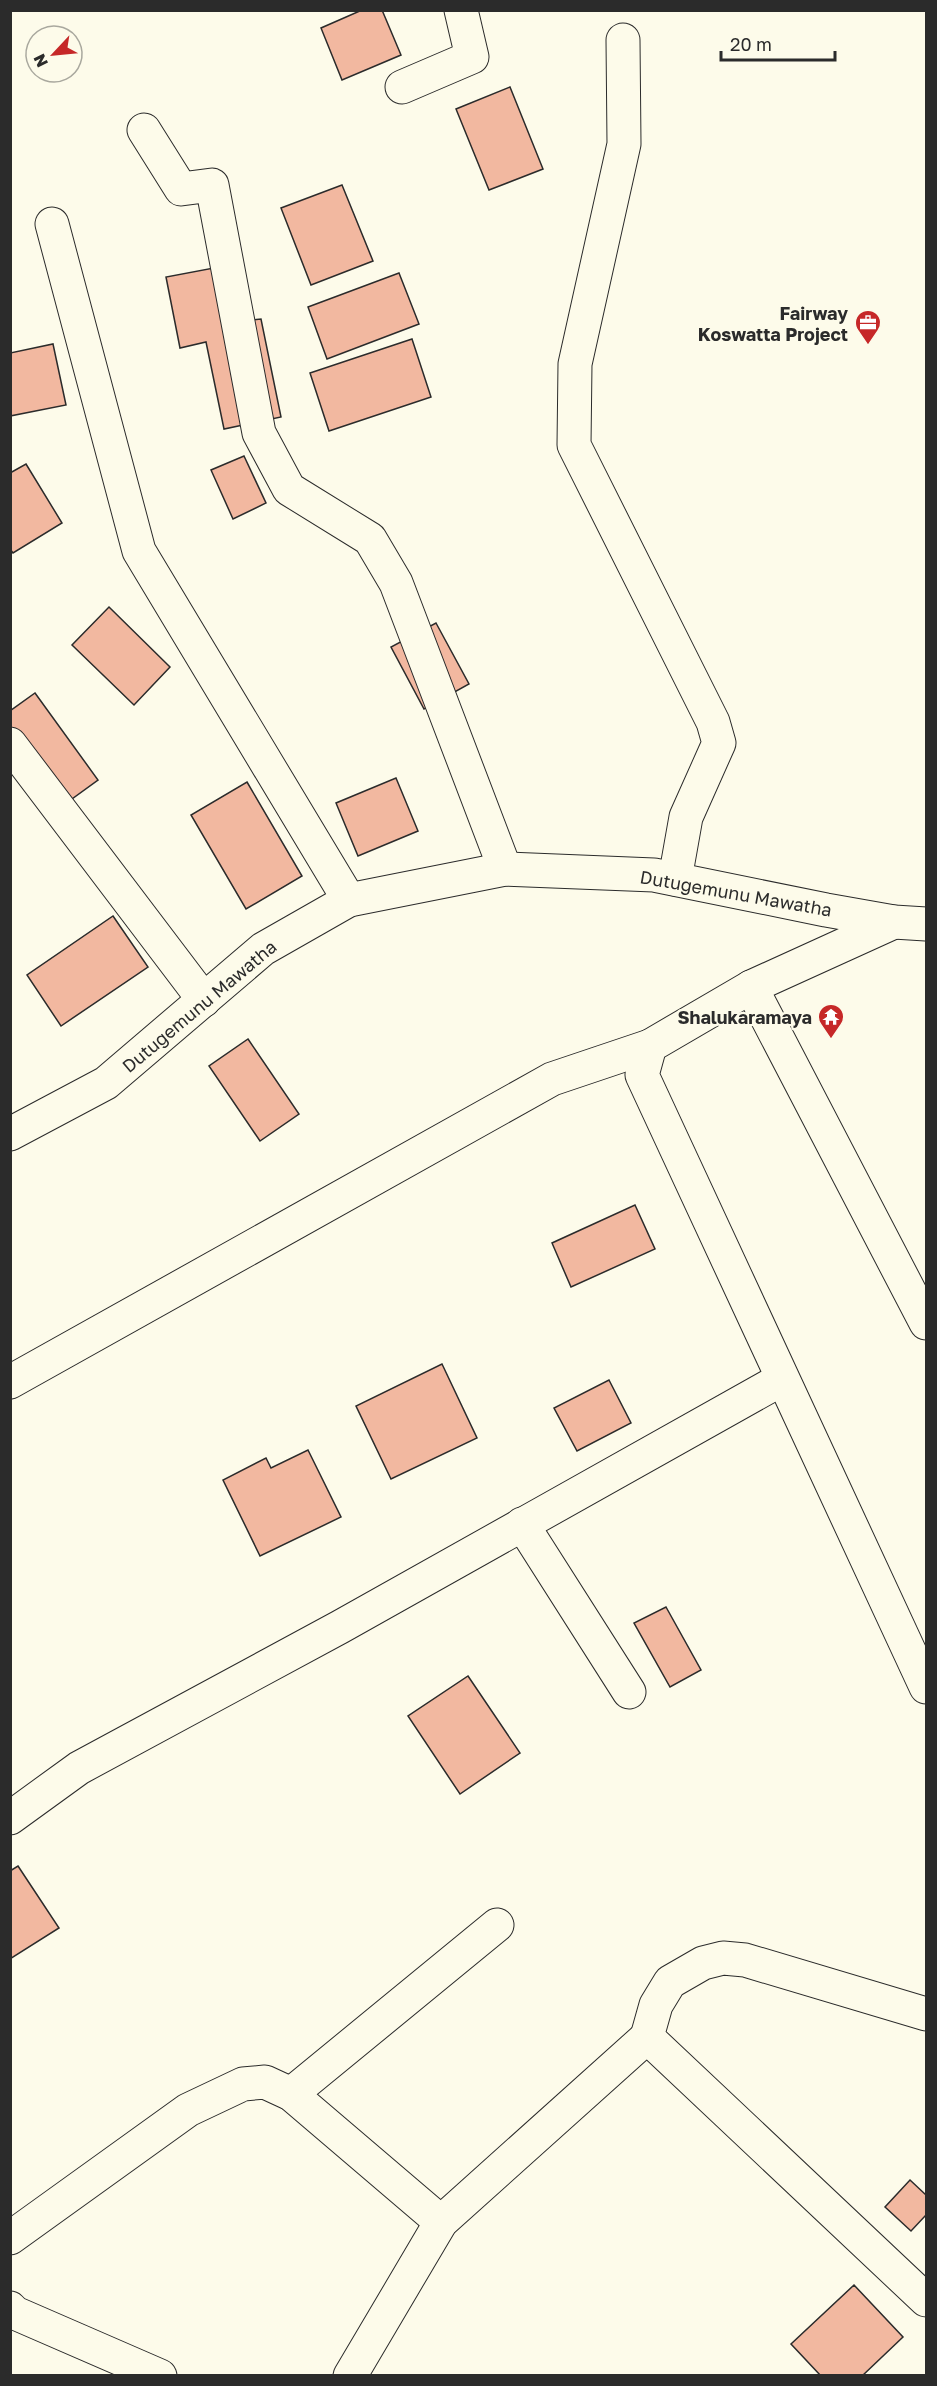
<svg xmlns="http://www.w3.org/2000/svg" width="937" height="2386" font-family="'Golos Text',sans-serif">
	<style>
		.building { fill: #f2b8a0; stroke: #2b2b2b; stroke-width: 1.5 }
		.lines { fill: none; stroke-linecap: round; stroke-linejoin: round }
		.street-casing { stroke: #2b2b2b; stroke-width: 35 }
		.secondary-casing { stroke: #2b2b2b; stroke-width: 35 }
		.street { stroke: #fdfbea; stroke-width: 33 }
		.secondary { stroke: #fdfbea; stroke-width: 33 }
		.labels { text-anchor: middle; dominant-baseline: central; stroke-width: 4.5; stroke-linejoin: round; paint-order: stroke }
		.poi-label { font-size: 18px; font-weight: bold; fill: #2b2b2b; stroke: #fdfbea; text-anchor: end }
		.street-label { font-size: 18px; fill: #2b2b2b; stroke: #fdfbea }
	</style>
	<rect width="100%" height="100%" fill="#fdfbea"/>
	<g class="building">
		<path d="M362,10H382L401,55L342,80L321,28Z"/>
		<path d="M510,87L543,169L489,190L456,109Z"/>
		<path d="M342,185L373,261L311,285L281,208Z"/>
		<path d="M240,263L252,320L261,319L281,417L224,429L206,342L180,348L166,277Z"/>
		<path d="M399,273L419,324L327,359L308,307Z"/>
		<path d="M412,339L431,397L329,431L310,373Z"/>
		<path d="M53,344L66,405L10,416V353Z"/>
		<path d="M244,456L266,503L233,519L211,470Z"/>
		<path d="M26,464L62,523L13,553L10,549V473Z"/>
		<path d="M109,607L170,667L134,705L72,645Z"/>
		<path d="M436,623L469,684L424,709L391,647Z"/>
		<path d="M35,693L98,780L65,804L10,728V711Z"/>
		<path d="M396,778L418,831L358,856L336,803Z"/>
		<path d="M247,782L302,876L246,909L191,815Z"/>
		<path d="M113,916L148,967L61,1026L27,975Z"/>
		<path d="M248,1039L299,1114L260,1141L209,1066Z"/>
		<path d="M635,1205L655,1249L571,1287L552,1243Z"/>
		<path d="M442,1364L477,1438L391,1479L356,1406Z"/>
		<path d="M609,1380L631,1423L577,1451L554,1408Z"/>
		<path d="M308,1450L341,1517L260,1556L223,1480L266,1458L271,1468Z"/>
		<path d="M666,1607L701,1670L670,1687L634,1623Z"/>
		<path d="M468,1676L520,1753L460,1794L408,1716Z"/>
		<path d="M18,1866L59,1928L10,1959V1871Z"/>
		<path d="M910,2180L926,2195V2215L911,2231L885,2207Z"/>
		<path d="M854,2285L903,2337L862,2376H821L791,2344Z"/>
	</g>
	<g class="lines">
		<defs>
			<g id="street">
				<path d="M623,40L624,144L575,364L574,445L713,722L719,743L686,817L675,879"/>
				<path d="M402,87L472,57L461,10"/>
				<path d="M144,130L181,189L212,185L259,433L289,489L370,539L396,583L505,869"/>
				<path d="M52,224L139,551L349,900"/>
				<path d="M10,744L204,1000"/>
				<path d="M894,922L751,987L650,1046L642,1075L926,1687"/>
				<path d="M751,987L926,1323"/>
				<path d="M10,1382L552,1079L650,1046"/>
				<path d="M522,1524L629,1692"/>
				<path d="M10,1818L79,1768L340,1627L782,1379"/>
				<path d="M926,2014L745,1960L723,1958L703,1963L670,1982L656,2005L647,2037L926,2300"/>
				<path d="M291,2094L497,1925"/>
				<path d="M10,2238L188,2110L243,2084L265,2082L291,2094L441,2222"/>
				<path d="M10,2308L15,2313L160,2376"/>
				<path d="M350,2376L441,2222L647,2037"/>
			</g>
			<path id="secondary" d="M10,1134L106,1083L263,949L349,900L505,869L654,875L826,910L894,922L926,924"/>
		</defs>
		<use href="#street" class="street-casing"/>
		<use href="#secondary" class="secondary-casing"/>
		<use href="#street" class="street"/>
		<use href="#secondary" class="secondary"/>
	</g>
	<defs>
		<symbol id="office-pin" viewBox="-11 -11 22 30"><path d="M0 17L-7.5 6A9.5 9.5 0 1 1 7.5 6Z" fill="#c62828" stroke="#fdfbea"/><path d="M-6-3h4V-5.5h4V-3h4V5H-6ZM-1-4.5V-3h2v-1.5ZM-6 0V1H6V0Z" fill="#fff"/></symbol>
		<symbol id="temple-pin" viewBox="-11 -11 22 30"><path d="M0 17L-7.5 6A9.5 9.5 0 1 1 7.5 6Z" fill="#c62828" stroke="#fdfbea"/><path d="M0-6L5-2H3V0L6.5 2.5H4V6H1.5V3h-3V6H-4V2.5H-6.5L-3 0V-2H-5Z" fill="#fff"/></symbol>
	</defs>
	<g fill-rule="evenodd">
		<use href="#office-pin" x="853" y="308" width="30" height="40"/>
		<use href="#temple-pin" x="816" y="1002" width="30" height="40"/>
	</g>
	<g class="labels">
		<g class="poi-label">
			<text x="848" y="313">Fairway<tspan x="848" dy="21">Koswatta Project</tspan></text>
			<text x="812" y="1017">Shalukaramaya</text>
		</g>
		<g class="street-label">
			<text transform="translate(736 893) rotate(10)">Dutugemunu Mawatha</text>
			<text transform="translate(199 1006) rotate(-40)">Dutugemunu Mawatha</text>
		</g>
	</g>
	<rect width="937" height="2386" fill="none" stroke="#2b2b2b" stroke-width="24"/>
	<g transform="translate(54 54) rotate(244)"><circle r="28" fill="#fdfbea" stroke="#a9a89e" stroke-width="1.5"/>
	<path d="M0-4.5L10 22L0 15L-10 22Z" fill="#c62828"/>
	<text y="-9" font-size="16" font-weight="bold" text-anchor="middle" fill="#2b2b2b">N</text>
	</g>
	<path d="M721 51v9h114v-9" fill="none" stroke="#2b2b2b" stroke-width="3"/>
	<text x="730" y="51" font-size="18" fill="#2b2b2b" stroke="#fdfbea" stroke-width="4.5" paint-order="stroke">20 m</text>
</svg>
